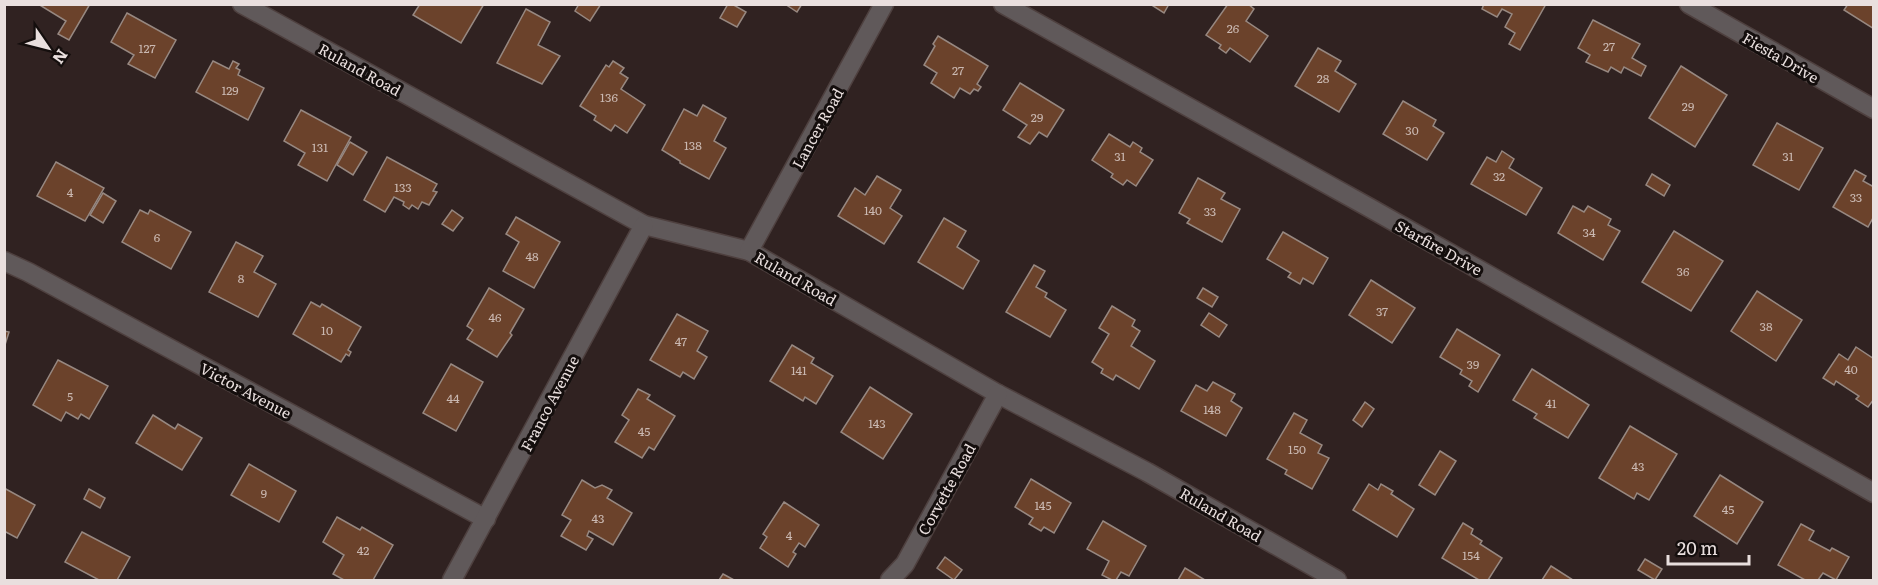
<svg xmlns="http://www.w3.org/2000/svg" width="1878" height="585" font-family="Literata,serif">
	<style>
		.building { fill: #6b422b; stroke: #978881; stroke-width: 1.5 }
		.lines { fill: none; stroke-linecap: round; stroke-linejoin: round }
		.minor-casing { stroke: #4e403f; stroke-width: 21 }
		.minor { stroke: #60595a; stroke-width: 18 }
		.labels { text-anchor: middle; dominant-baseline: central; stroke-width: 6; stroke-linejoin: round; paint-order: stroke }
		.number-label { font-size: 12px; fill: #cab8b1 }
		.street-label { font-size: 15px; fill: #e9dfde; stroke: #140e0d }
	</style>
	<rect width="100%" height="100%" fill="#302221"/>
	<g class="building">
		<path d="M38,4H90L69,40L58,34L66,21Z"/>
		<path d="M420,4H484L461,43L413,15Z"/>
		<path d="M579,4H601L590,21L575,11Z"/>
		<path d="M728,4H732L746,12L737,27L720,18Z"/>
		<path d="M785,4H802L797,12Z"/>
		<path d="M1150,4H1169L1164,13Z"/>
		<path d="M1228,4H1248L1254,9L1246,21L1268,36L1250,62L1230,48L1226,53L1219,48L1221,45L1206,35Z"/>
		<path d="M1484,4H1546L1520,50L1509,44L1515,33L1505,27L1512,14L1502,9L1497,17L1482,9Z"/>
		<path d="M1848,4H1874V29L1844,10Z"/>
		<path d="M526,9L550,22L538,45L560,56L542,84L497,63Z"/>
		<path d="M127,13L176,40L155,78L128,64L134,55L111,42Z"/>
		<path d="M1593,20L1640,44L1632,58L1646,66L1641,76L1624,67L1621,73L1611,67L1608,72L1586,62L1590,55L1578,48Z"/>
		<path d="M938,36L988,66L977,84L981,87L978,91L974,89L970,94L960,88L954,98L931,83L937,73L924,65L935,46L933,44Z"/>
		<path d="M1318,48L1341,61L1335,71L1356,84L1339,112L1295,86Z"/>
		<path d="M213,61L229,69L233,61L239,64L236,68L240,70L238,75L264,88L248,120L196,92Z"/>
		<path d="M613,61L624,68L620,73L628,78L621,89L645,105L627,133L615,125L611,131L594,120L596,116L580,106L606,65L609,67Z"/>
		<path d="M1681,66L1727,95L1695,147L1649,118Z"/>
		<path d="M1020,83L1064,110L1047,137L1039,132L1030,144L1018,137L1027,125L1003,110Z"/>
		<path d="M1403,101L1436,120L1433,126L1444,133L1427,160L1383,134Z"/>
		<path d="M703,105L726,118L714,141L726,148L709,179L680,163V161L662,150L684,109L697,116Z"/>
		<path d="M301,110L351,137L327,181L298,165L305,153L284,141Z"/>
		<path d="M1777,123L1823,148L1799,190L1753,165Z"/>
		<path d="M1109,134L1130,147L1133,142L1142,148L1140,152L1153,160L1136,186L1127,180L1123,185L1111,177L1113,174L1092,160Z"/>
		<path d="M350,142L367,152L353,175L337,165Z"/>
		<path d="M1502,151L1514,159L1509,168L1542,188L1526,215L1471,184L1487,157L1496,162Z"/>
		<path d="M387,157L437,184L433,191L437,192L429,205L422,202L418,209L412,205L409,209L403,205L404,202L394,197L385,212L364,200Z"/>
		<path d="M56,162L104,188L85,221L37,196Z"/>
		<path d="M1855,170L1866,176L1863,181L1874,187V216L1868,227L1833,207Z"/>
		<path d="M1652,174L1670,185L1664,196L1646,185Z"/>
		<path d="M877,176L901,190L890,208L902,216L884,244L838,216L855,188L865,195Z"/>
		<path d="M1198,178L1225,193L1221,199L1240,209L1222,242L1187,223L1190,219L1179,213Z"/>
		<path d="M103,193L116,201L103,223L90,215Z"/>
		<path d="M1573,206L1584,212L1588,206L1611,219L1608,225L1620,231L1603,260L1558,233Z"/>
		<path d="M140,210L148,214L150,210L191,232L171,269L122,242Z"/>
		<path d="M452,210L463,218L453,231L442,224Z"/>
		<path d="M516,217L560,242L534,288L503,271L519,242L506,234Z"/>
		<path d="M944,218L966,231L957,247L979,261L963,289L918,262Z"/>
		<path d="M1674,231L1723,261L1691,311L1642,282Z"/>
		<path d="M1283,232L1328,258L1313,284L1303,278L1300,284L1288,277L1291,273L1267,259Z"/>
		<path d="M236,242L263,256L254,272L276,284L258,317L209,292Z"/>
		<path d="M1034,265L1045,271L1036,287L1047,293L1045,297L1066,310L1050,337L1006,312Z"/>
		<path d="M1371,280L1415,308L1392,343L1349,315Z"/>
		<path d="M489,288L524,309L510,333L512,335L497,357L467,339L473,330L467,326Z"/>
		<path d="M1203,288L1218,297L1212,307L1197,298Z"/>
		<path d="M1757,291L1802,320L1776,361L1731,331Z"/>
		<path d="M311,302L320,307L322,304L361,327L348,350L351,352L349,356L346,354L341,362L293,334Z"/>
		<path d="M1112,306L1135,320L1132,326L1140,331L1131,346L1155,361L1139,389L1116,375L1113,380L1101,373L1103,369L1092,362L1109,334L1099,328Z"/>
		<path d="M1209,313L1227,325L1219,337L1201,325Z"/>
		<path d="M677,314L708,331L697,351L707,357L694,379L683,372L680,377L650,360Z"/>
		<path d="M1457,329L1500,355L1478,392L1469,386L1472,381L1460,374L1462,370L1440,357Z"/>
		<path d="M4,331L9,332L4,348Z"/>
		<path d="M792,345L814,358L811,363L833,376L816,404L805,397L803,401L770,381Z"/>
		<path d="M1856,347L1874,359V399L1868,407L1856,399L1859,396L1836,381L1834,385L1823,378L1839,354L1848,360Z"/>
		<path d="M58,360L108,386L89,419L81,414L78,419L66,412L61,421L33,405Z"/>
		<path d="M451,364L483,382L456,431L423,413Z"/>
		<path d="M1532,369L1589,405L1568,438L1534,418L1537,414L1513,400Z"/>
		<path d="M1213,382L1235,394L1231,401L1242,408L1226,436L1181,411L1196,385L1207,391Z"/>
		<path d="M870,387L912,414L883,459L841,432Z"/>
		<path d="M638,389L650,395L647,399L675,416L654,450L649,447L642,458L615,442L629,420L622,415Z"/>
		<path d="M1365,402L1374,409L1362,427L1353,420Z"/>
		<path d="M1294,413L1307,420L1300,433L1322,445L1318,453L1329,458L1312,489L1285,474L1287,470L1267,459Z"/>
		<path d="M153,415L175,429L178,424L202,438L182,470L136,443Z"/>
		<path d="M1630,426L1677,454L1649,500L1637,493L1634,499L1599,478Z"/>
		<path d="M1440,451L1456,461L1435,495L1419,485Z"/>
		<path d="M249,464L296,491L279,522L231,495Z"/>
		<path d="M1720,475L1763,502L1737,544L1694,516Z"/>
		<path d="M1031,479L1071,503L1054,533L1044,527L1041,531L1029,524L1033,518L1015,507Z"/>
		<path d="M582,480L595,488L602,485L612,490L607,498L632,513L613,545L589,531L587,536L593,539L586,550L561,536L571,520L562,515Z"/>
		<path d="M1369,484L1378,490L1381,484L1393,491L1391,494L1414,509L1397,537L1353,510Z"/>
		<path d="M4,488L35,505L17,538L4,531Z"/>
		<path d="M89,489L105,498L100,508L84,499Z"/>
		<path d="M784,502L819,525L805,547L799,543L793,552L796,554L788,567L760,548L767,537L763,534Z"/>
		<path d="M337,517L360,530L362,527L393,545L373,580H344L333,574L344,555L323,542Z"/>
		<path d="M1103,521L1146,546L1129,576L1121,572L1116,580H1112L1102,575L1109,561L1087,549Z"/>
		<path d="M1463,523L1473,529L1471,534L1482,541L1480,544L1502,558L1488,580H1479L1442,558Z"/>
		<path d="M1801,524L1814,531L1809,540L1830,551L1832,548L1849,557L1836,580L1823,573L1818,580H1805L1778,565Z"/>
		<path d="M82,532L130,557L117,580H99L65,562Z"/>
		<path d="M945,557L962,570L954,580L937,568Z"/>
		<path d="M1645,559L1662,569L1655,580L1638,570Z"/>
		<path d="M1551,566L1573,580H1542Z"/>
		<path d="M1185,568L1205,580H1178Z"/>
		<path d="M723,574L734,580H719Z"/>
	</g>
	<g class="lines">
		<defs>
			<g id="minor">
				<path d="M242,4L644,225L749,251L998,394L1147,472L1337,580"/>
				<path d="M1003,4L1370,208L1874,493"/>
				<path d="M1689,4L1874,109"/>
				<path d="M749,251L884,4"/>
				<path d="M4,261L28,272L486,519"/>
				<path d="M452,580L644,225"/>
				<path d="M890,580L905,564L998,394"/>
			</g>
		</defs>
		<use href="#minor" class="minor-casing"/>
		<use href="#minor" class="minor"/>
	</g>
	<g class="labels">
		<g class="number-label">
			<text x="1233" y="28">26</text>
			<text x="1609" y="46">27</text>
			<text x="147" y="48">127</text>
			<text x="958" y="70">27</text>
			<text x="1323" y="78">28</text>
			<text x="230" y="90">129</text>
			<text x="609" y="97">136</text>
			<text x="1688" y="106">29</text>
			<text x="1037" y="117">29</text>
			<text x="1412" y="130">30</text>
			<text x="693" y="145">138</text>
			<text x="320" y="147">131</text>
			<text x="1120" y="156">31</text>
			<text x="1788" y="156">31</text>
			<text x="1499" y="176">32</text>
			<text x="403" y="187">133</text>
			<text x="70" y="192">4</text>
			<text x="1856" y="197">33</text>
			<text x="873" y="210">140</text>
			<text x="1210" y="211">33</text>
			<text x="1589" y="232">34</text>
			<text x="157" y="237">6</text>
			<text x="532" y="256">48</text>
			<text x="1683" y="271">36</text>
			<text x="241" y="278">8</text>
			<text x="1382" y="311">37</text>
			<text x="495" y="317">46</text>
			<text x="1766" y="326">38</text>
			<text x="327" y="330">10</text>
			<text x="681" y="341">47</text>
			<text x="1473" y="364">39</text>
			<text x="1851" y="369">40</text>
			<text x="799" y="370">141</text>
			<text x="70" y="396">5</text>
			<text x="453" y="398">44</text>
			<text x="1551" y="403">41</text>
			<text x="1212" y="409">148</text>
			<text x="877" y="423">143</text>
			<text x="644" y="431">45</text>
			<text x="1297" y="449">150</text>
			<text x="1638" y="466">43</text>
			<text x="264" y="493">9</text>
			<text x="1043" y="505">145</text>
			<text x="1728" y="509">45</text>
			<text x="598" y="518">43</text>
			<text x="789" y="535">4</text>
			<text x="363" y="550">42</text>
			<text x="1471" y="555">154</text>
		</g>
		<g class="street-label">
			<text transform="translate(1781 57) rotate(30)">Fiesta Drive</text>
			<text transform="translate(360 69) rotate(29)">Ruland Road</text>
			<text transform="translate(817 128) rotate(-61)">Lancer Road</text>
			<text transform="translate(1439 247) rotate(29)">Starfire Drive</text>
			<text transform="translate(796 278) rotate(30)">Ruland Road</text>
			<text transform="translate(246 390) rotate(28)">Victor Avenue</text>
			<text transform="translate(549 403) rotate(-62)">Franco Avenue</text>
			<text transform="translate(946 489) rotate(-61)">Corvette Road</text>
			<text transform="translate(1221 514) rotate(30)">Ruland Road</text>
		</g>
	</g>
	<rect width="1878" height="585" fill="none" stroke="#e9dfde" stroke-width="12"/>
	<g transform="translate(48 48) rotate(125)" stroke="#140e0d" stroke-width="4.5" paint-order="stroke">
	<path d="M0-4.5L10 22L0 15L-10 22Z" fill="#e9dfde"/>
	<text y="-9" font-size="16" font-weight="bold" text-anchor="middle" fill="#e9dfde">N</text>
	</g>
	<path d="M1668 555v9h81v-9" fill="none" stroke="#e9dfde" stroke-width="3"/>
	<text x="1677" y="555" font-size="18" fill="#e9dfde" stroke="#140e0d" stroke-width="4.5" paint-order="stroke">20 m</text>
</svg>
